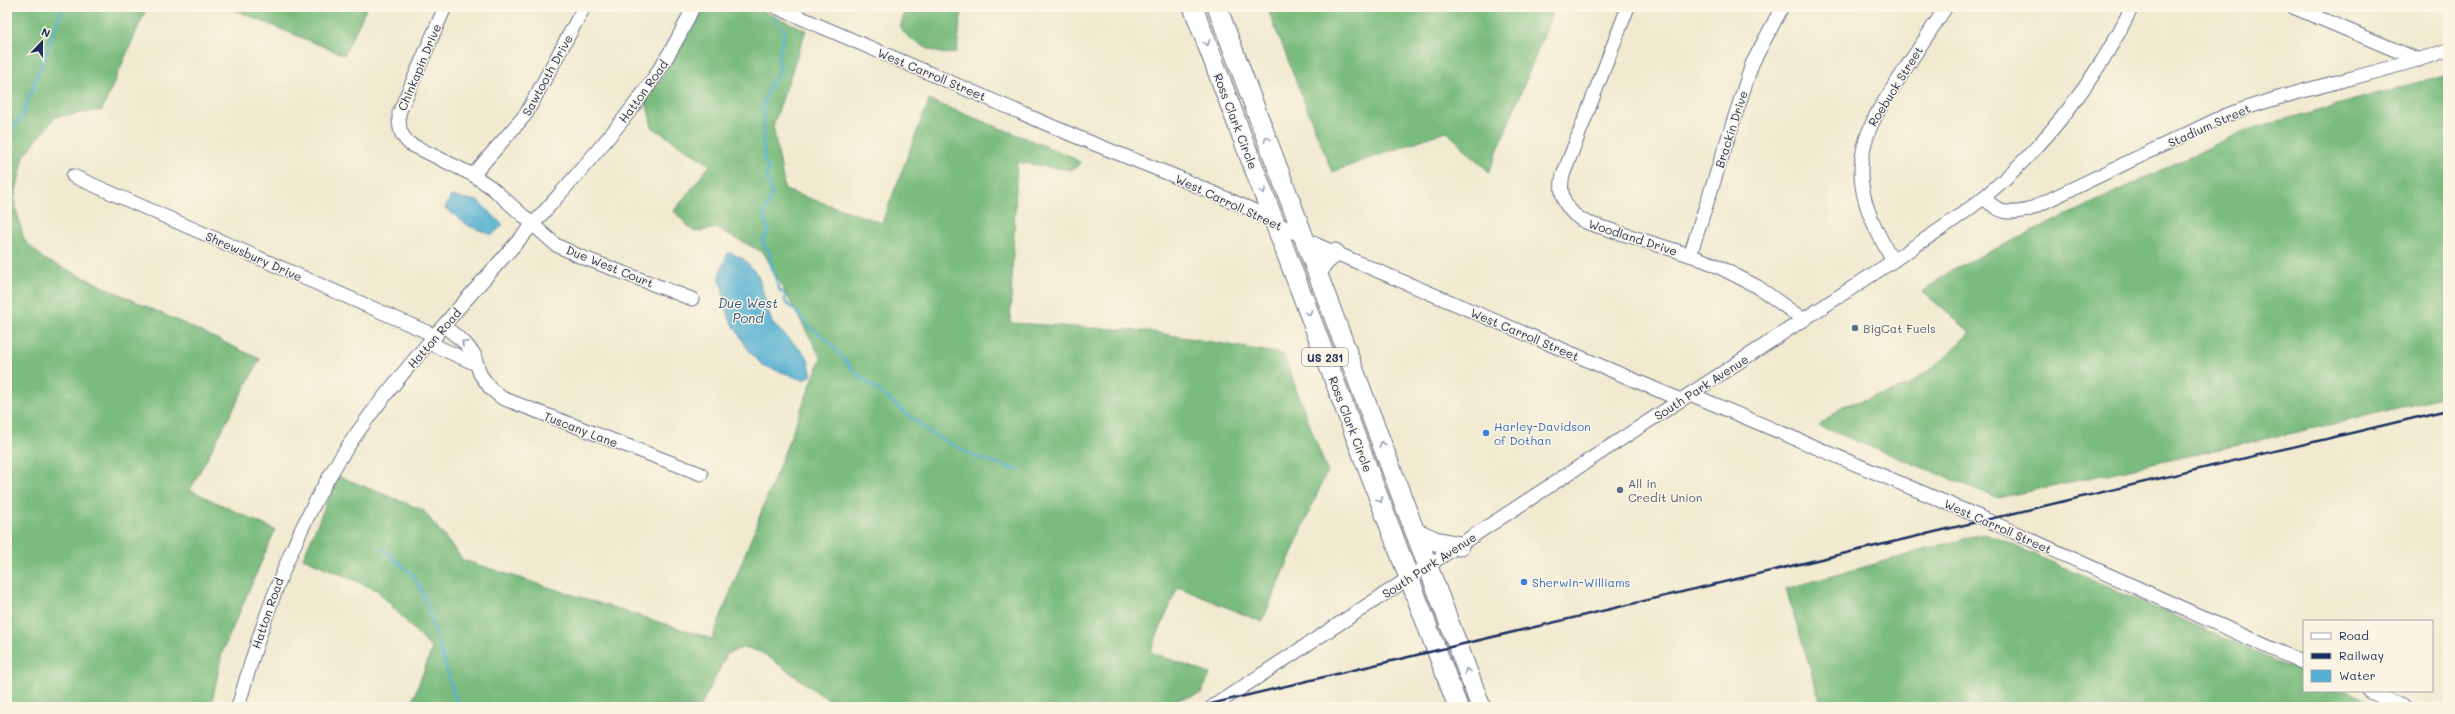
<svg xmlns="http://www.w3.org/2000/svg" width="2455" height="714" font-family="Mali,sans-serif">
	<style>
		.forest { fill: #7abc7e; stroke: #4a766e }
		.water { fill: #54b0d2; stroke: #387098 }
		.lines { fill: none; stroke-linecap: round; stroke-linejoin: round }
		.stream { stroke: #54b0d2; stroke-width: 2.5 }
		.minor-casing { stroke: #667086; stroke-width: 15 }
		.highway-casing { stroke: #667086; stroke-width: 21 }
		.minor { stroke: #fff; stroke-width: 13 }
		.highway { stroke: #fff; stroke-width: 19 }
		.rail { stroke: #1b2f5e; stroke-width: 2.5 }
		.oneway { stroke: #8d97ae }
		.service-dot { fill: #5c6f8a; stroke: #fcf5e5; stroke-width: 1.5 }
		.shop-dot { fill: #3f7fe0; stroke: #fcf5e5; stroke-width: 1.5 }
		.labels { text-anchor: middle; dominant-baseline: central; stroke-width: 3; stroke-linejoin: round; paint-order: stroke }
		.shield { fill: #fcf5e5; stroke: #5e6a86; stroke-width: 1 }
		.shield-label { font-size: 11px; font-weight: bold; fill: #1b2f5e }
		.street-label { font-size: 12px; fill: #1b2f5e; stroke: #fcf5e5 }
		.service-label { font-size: 12px; fill: #4e5e75; stroke: #fcf5e5; text-anchor: start }
		.shop-label { font-size: 12px; fill: #366cbe; stroke: #fcf5e5; text-anchor: start }
		.water-label { font-size: 13px; font-style: italic; fill: #2c5681; stroke: #fcf5e5 }
	</style>
	<rect width="100%" height="100%" fill="#fcf5e5"/>
	<filter id="ink" filterUnits="userSpaceOnUse"><feTurbulence type="fractalNoise" baseFrequency=".025" numOctaves="2"/><feDisplacementMap in="SourceGraphic" scale="8" xChannelSelector="R" yChannelSelector="G"/><feConvolveMatrix kernelMatrix="1 2 1 2 8 2 1 2 1" color-interpolation-filters="sRGB"/></filter>
	<filter id="wash" filterUnits="userSpaceOnUse"><feTurbulence type="fractalNoise" baseFrequency=".012" numOctaves="4" result="noise"/><feDisplacementMap in="SourceGraphic" scale="16" xChannelSelector="R" yChannelSelector="G"/><feGaussianBlur stdDeviation="0.9" result="paint"/><feColorMatrix in="noise" values="0 0 0 0 0 0 0 0 0 0 0 0 0 0 0 0 0 1.4 0 .05"/><feComposite in="paint" operator="in"/></filter>
	<g filter="url(#wash)">
		<rect width="100%" height="100%" fill="#f1ead0"/>
		<g class="forest">
			<path d="M7,7H147L102,110L55,117L24,156L14,200L24,240L44,259L260,359L190,490L275,530L222,653L211,707H7Z"/>
			<path d="M227,7H367L344,55Z"/>
			<path d="M706,7H753L806,30L773,126L785,190L882,223L929,100L1068,155L1081,163L1072,170L1017,162L1010,323L1146,331L1283,354L1327,471L1262,622L1178,587L1150,652L1210,674L1201,694L1145,707H838L763,653L744,647L727,654L700,707H410L432,649L377,590L303,558L338,476L423,510L463,560L712,639L821,358L764,253L716,228L694,232L674,211L710,165L652,127L646,101Z"/>
			<path d="M909,7H964C958,22 960,37 956,53C937,57 911,42 900,28L904,13Z"/>
			<path d="M1267,7H1555L1489,172L1446,131L1332,172Z"/>
			<path d="M2448,74V395L2342,422L1998,498L1819,426L1843,406L1907,387L1946,357L1970,332L1923,292L1951,270L2246,130Z"/>
			<path d="M1985,533L2304,673V691H2346L2383,707H1822L1786,589Z"/>
		</g>
		<g class="water">
			<path d="M451,196L478,201L503,225L492,235L469,226L445,208Z"/>
			<path d="M728,252L744,259L758,275L772,323L807,356L812,375L803,380L762,365L749,351L729,318L719,275Z"/>
		</g>
		<g class="lines">
			<g class="stream">
				<path d="M773,17L785,32C781,45 776,59 781,72L771,83L763,104L764,161L769,169L766,174L772,195C765,211 761,213 769,230L762,242L770,252V262L780,291L785,294V302L799,314L807,326L825,337L854,371L932,434L976,457L1018,470"/>
				<path d="M7,137L23,114L63,7"/>
				<path d="M382,548L412,574L423,593L458,707"/>
			</g>
		</g>
	</g>
	<g filter="url(#ink)">
		<g class="lines">
			<defs>
				<g id="minor">
					<path d="M445,7L399,113C399,126 399,135 410,144L473,175L492,188L556,245L579,256L692,299"/>
					<path d="M776,7L1077,137L1172,175L1257,212L1317,245L1681,400"/>
					<path d="M1628,7L1563,175C1558,196 1567,214 1588,223L1690,255L1713,264L1758,287L1804,320"/>
					<path d="M2293,7L2419,60"/>
					<path d="M473,175L526,114L584,7"/>
					<path d="M73,176L436,336"/>
					<path d="M1983,198C2000,212 2005,215 2028,210L2224,116C2297,88 2374,76 2448,50"/>
					<path d="M1690,255L1752,64L1782,7"/>
					<path d="M1893,261C1861,205 1846,166 1881,106L1946,7"/>
					<path d="M444,326L465,343L474,354L480,374L491,389L502,398L701,474"/>
					<path d="M429,343L476,364"/>
					<path d="M1690,394L1987,520L2304,663"/>
					<path d="M2368,691L2404,707"/>
					<path d="M238,707C267,603 304,502 370,415C428,339 495,268 558,196C609,138 662,79 693,7"/>
					<path d="M1212,707L1893,261C1923,240 1955,221 1983,198C2045,147 2097,79 2132,7"/>
				</g>
				<g id="highway">
					<path d="M1193,7L1458,707"/>
					<path d="M1217,7L1481,707"/>
					<path d="M1318,274L1321,264L1335,253"/>
					<path d="M1415,532L1435,541L1459,546"/>
				</g>
			</defs>
			<use href="#minor" class="minor-casing"/>
			<use href="#highway" class="highway-casing"/>
			<use href="#minor" class="minor"/>
			<use href="#highway" class="highway"/>
			<path class="rail" d="M1198,707L2448,410"/>
		</g>
		<defs><path id="oneway-chevron" d="M-2-3.5L2.5 0L-2 3.5" fill="none" stroke-width="1.6" stroke-linecap="round" stroke-linejoin="round"/></defs>
		<g class="oneway">
			<use href="#oneway-chevron" transform="translate(1207 43) rotate(69)"/>
			<use href="#oneway-chevron" transform="translate(1267 139) rotate(-111)"/>
			<use href="#oneway-chevron" transform="translate(1263 191) rotate(69)"/>
			<use href="#oneway-chevron" transform="translate(1309 313) rotate(69)"/>
			<use href="#oneway-chevron" transform="translate(464 343) rotate(-136)"/>
			<use href="#oneway-chevron" transform="translate(1382 444) rotate(-111)"/>
			<use href="#oneway-chevron" transform="translate(1380 500) rotate(69)"/>
			<use href="#oneway-chevron" transform="translate(1467 671) rotate(-111)"/>
		</g>
	</g>
	<g class="service-dot">
		<circle cx="1855" cy="328" r="4"/>
		<circle cx="1620" cy="490" r="4"/>
	</g>
	<g class="shop-dot">
		<circle cx="1486" cy="433" r="4"/>
		<circle cx="1524" cy="582" r="4"/>
	</g>
	<g class="labels">
		<rect class="shield" x="1302" y="348" width="46" height="18" rx="3"/>
		<g class="shield-label">
			<text x="1325" y="357">US 231</text>
		</g>
		<g class="street-label">
			<text transform="translate(419 67) rotate(-67)">Chinkapin Drive</text>
			<text transform="translate(932 74) rotate(23)">West Carroll Street</text>
			<text transform="translate(547 75) rotate(-61)">Sawtooth Drive</text>
			<text transform="translate(1895 86) rotate(-58)">Roebuck Street</text>
			<text transform="translate(643 91) rotate(-54)">Hatton Road</text>
			<text transform="translate(1236 121) rotate(69)">Ross Clark Circle</text>
			<text transform="translate(2209 125) rotate(-24)">Stadium Street</text>
			<text transform="translate(1731 129) rotate(-72)">Brackin Drive</text>
			<text transform="translate(1229 202) rotate(25)">West Carroll Street</text>
			<text transform="translate(1633 237) rotate(18)">Woodland Drive</text>
			<text transform="translate(254 256) rotate(24)">Shrewsbury Drive</text>
			<text transform="translate(610 266) rotate(22)">Due West Court</text>
			<text transform="translate(1525 334) rotate(23)">West Carroll Street</text>
			<text transform="translate(434 338) rotate(-49)">Hatton Road</text>
			<text transform="translate(1701 387) rotate(-33)">South Park Avenue</text>
			<text transform="translate(1351 424) rotate(69)">Ross Clark Circle</text>
			<text transform="translate(581 429) rotate(21)">Tuscany Lane</text>
			<text transform="translate(1998 526) rotate(24)">West Carroll Street</text>
			<text transform="translate(1429 565) rotate(-33)">South Park Avenue</text>
			<text transform="translate(267 613) rotate(-71)">Hatton Road</text>
		</g>
		<g class="service-label">
			<text x="1863" y="328">BigCat Fuels</text>
			<text x="1628" y="483">All in<tspan x="1628" dy="14">Credit Union</tspan></text>
		</g>
		<g class="shop-label">
			<text x="1494" y="426">Harley-Davidson<tspan x="1494" dy="14">of Dothan</tspan></text>
			<text x="1532" y="582">Sherwin-Williams</text>
		</g>
		<g class="water-label">
			<text x="748" y="302">Due West<tspan x="748" dy="15">Pond</tspan></text>
		</g>
	</g>
	<rect width="2455" height="714" fill="none" stroke="#fcf5e5" stroke-width="24"/>
	<rect x="2303" y="620" width="130" height="72" fill="#fcf5e5" stroke="#a2a6af"/>
	<rect x="2311" y="633" width="20" height="6" fill="#ffffff" stroke="#a2a6af"/>
	<text x="2339" y="640" font-size="12" fill="#1b2f5e">Road</text>
	<rect x="2311" y="653" width="20" height="6" fill="#1b2f5e" stroke="#a2a6af"/>
	<text x="2339" y="660" font-size="12" fill="#1b2f5e">Railway</text>
	<rect x="2311" y="670" width="20" height="12" fill="#54b0d2" stroke="#a2a6af"/>
	<text x="2339" y="680" font-size="12" fill="#1b2f5e">Water</text>
	<g transform="translate(42 42) rotate(22)" stroke="#fcf5e5" stroke-width="3" paint-order="stroke">
	<path d="M0-3L7 15L0 10L-7 15Z" fill="#1b2f5e"/>
	<text y="-6" font-size="11" font-weight="bold" text-anchor="middle" fill="#1b2f5e">N</text>
	</g>
</svg>
